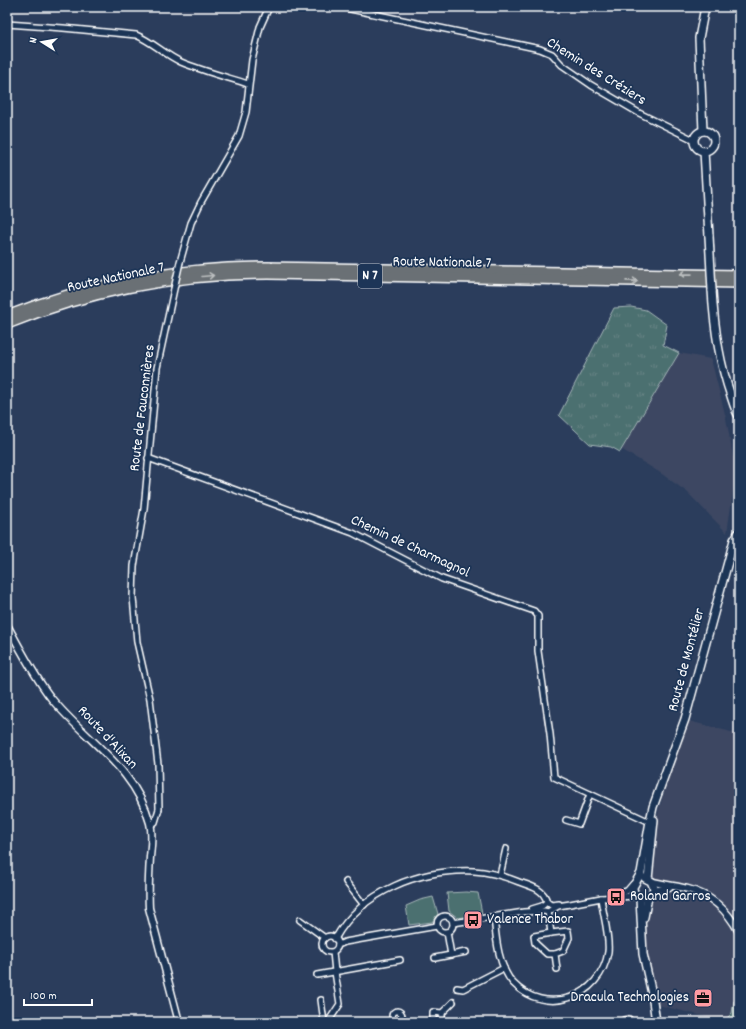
<svg xmlns="http://www.w3.org/2000/svg" width="746" height="1029" font-family="Dekko,sans-serif">
	<style>
		.built { fill: #3c4762 }
		.grass { fill: url(#grass-tufts); stroke: #a6b7b8 }
		.park { fill: #4c6f70; stroke: #a6b7b8 }
		.lines { fill: none; stroke-linecap: round; stroke-linejoin: round }
		.minor-casing { stroke: #fff; stroke-width: 8 }
		.tertiary-casing { stroke: #fff; stroke-width: 9 }
		.secondary-casing { stroke: #fff; stroke-width: 10 }
		.trunk-casing { stroke: #fff; stroke-width: 12 }
		.minor { stroke: #1d3557; stroke-width: 5 }
		.tertiary { stroke: #1d3557; stroke-width: 6 }
		.secondary { stroke: #1d3557; stroke-width: 7 }
		.trunk { stroke: #6a7074; stroke-width: 9 }
		.minor-bridge-casing { stroke: #fff; stroke-width: 8; stroke-linecap: butt }
		.secondary-bridge-casing { stroke: #fff; stroke-width: 10; stroke-linecap: butt }
		.minor-bridge { stroke: #1d3557; stroke-width: 5 }
		.secondary-bridge { stroke: #1d3557; stroke-width: 7 }
		.oneway { stroke: #bcbfc0 }
		.labels { text-anchor: middle; dominant-baseline: central; stroke-width: 3.5; stroke-linejoin: round; paint-order: stroke }
		.shield { fill: #1d3557; stroke: #bbc2cd; stroke-width: 1 }
		.shield-label { font-size: 14px; font-weight: bold; fill: #fff }
		.street-label { font-size: 15px; fill: #fff; stroke: #1d3557 }
		.poi-label { font-size: 15px; fill: #fff; stroke: #1d3557; text-anchor: start }
	</style>
	<defs>
		<pattern id="grass-tufts" width="24" height="20" patternUnits="userSpaceOnUse"><rect width="24" height="20" fill="#4c6f70"/><path d="M3 7l-1-3M5 7V3M7 7l1-3M15 17l-1-3M17 17v-4M19 17l1-3" fill="none" stroke="#678585"/></pattern>
	</defs>
	<rect width="100%" height="100%" fill="#2b3d5c"/>
	<filter id="ink" filterUnits="userSpaceOnUse"><feTurbulence type="fractalNoise" baseFrequency=".025" numOctaves="2"/><feDisplacementMap in="SourceGraphic" scale="8" xChannelSelector="R" yChannelSelector="G"/><feConvolveMatrix kernelMatrix="1 2 1 2 8 2 1 2 1" color-interpolation-filters="sRGB"/></filter>
	<g filter="url(#ink)">
		<g class="built">
			<path d="M679,353L711,359L726,418L735,466L734,486L727,533L687,492L659,472L621,449Z"/>
			<path d="M689,721L739,734V1002L734,1001L732,1013L723,1022H717L715,1019L658,1005L648,960L646,943L645,929L649,901L656,895V888L652,871L656,823L659,809L672,765Z"/>
		</g>
		<path class="grass" d="M631,307L646,310L667,325L663,345L679,353L620,452L611,447L590,444L559,415L614,308Z"/>
		<g class="park">
			<path d="M466,892L478,893L482,913L458,918L449,911L447,893Z"/>
			<path d="M433,897L438,914L432,922L409,925L406,906L420,900Z"/>
			<path d="M734,1001L739,1002V1022H723L732,1013Z"/>
		</g>
		<g class="lines">
			<defs>
				<g id="minor">
					<path d="M341,7L540,49L552,54L562,65L591,85L639,113L694,140"/>
					<path d="M7,24L63,28L136,35C153,42 165,55 181,62C203,71 226,77 248,84"/>
					<path d="M180,262L191,223L201,202L239,136L246,112L252,60L260,27L269,7"/>
					<path d="M148,458L353,533L442,579L534,611L538,616V651L550,734L554,777L652,823"/>
					<path d="M566,820L579,824L590,794"/>
					<path d="M151,825L155,822L159,809L158,764L150,699L137,642L133,597L134,566L144,509L157,368L174,289"/>
					<path d="M500,875L506,849"/>
					<path d="M346,882L364,905"/>
					<path d="M619,893L627,891L633,884"/>
					<path d="M532,909L542,906L547,902L551,905L559,904"/>
					<path d="M548,912L551,933L534,936L535,943L547,954H555"/>
					<circle cx="445" cy="924" r="8"/>
					<path d="M494,917C496,938 498,966 513,983C545,1017 601,998 608,952C610,937 603,914 601,898"/>
					<path d="M300,920L325,938"/>
					<path d="M453,923L524,912L544,911L548,912L558,906L570,904L601,898L636,896"/>
					<path d="M447,932L451,955"/>
					<path d="M551,933L568,931L569,938L563,951L555,954L557,969"/>
					<circle cx="330" cy="944" r="8"/>
					<path d="M335,939C362,890 421,869 474,871C490,872 504,876 519,882C531,886 544,889 547,902"/>
					<path d="M338,945L345,942L437,926"/>
					<path d="M435,958L466,952"/>
					<path d="M317,975L400,960"/>
					<path d="M457,988L463,989L504,968"/>
					<path d="M321,1000L324,1022"/>
					<circle cx="397" cy="1016" r="5"/>
					<path d="M442,1013L453,1002"/>
					<path d="M328,1022L340,1004L335,972L333,952"/>
					<path d="M442,1022V1013L433,1012V1021L442,1022"/>
					<path d="M623,1022L624,1020L629,1019L631,1022"/>
				</g>
				<g id="tertiary">
					<path d="M7,625C21,650 34,676 51,698C86,741 135,767 150,823C153,834 151,846 150,857C149,874 148,891 149,908L179,1022"/>
					<path d="M651,881C663,885 676,886 688,889C711,895 728,911 739,932"/>
					<path d="M653,891L669,888"/>
				</g>
				<g id="secondary">
					<path d="M703,131L699,38L705,7"/>
					<circle cx="704" cy="141" r="10"/>
					<path d="M704,151L709,236"/>
					<path d="M712,290C714,326 719,362 731,396C733,402 735,410 739,416"/>
					<path d="M648,879L654,820"/>
					<path d="M648,897C640,900 633,896 633,887L641,873L650,821L653,807L685,719L734,540L739,532"/>
					<path d="M640,898L643,954L652,994L656,1022"/>
					<path d="M644,917L648,897L652,894L654,888L651,881L645,878"/>
				</g>
				<g id="trunk">
					<path d="M7,316C90,283 177,267 267,267L739,275"/>
					<path d="M7,324C91,290 179,274 269,274L739,283"/>
				</g>
			</defs>
			<use href="#minor" class="minor-casing"/>
			<use href="#tertiary" class="tertiary-casing"/>
			<use href="#secondary" class="secondary-casing"/>
			<use href="#trunk" class="trunk-casing"/>
			<use href="#minor" class="minor"/>
			<use href="#tertiary" class="tertiary"/>
			<use href="#secondary" class="secondary"/>
			<use href="#trunk" class="trunk"/>
			<defs>
				<path id="minor-bridge" d="M174,289L180,262"/>
				<path id="secondary-bridge" d="M709,236L712,290"/>
			</defs>
			<use href="#minor-bridge" class="minor-bridge-casing"/>
			<use href="#secondary-bridge" class="secondary-bridge-casing"/>
			<use href="#minor-bridge" class="minor-bridge"/>
			<use href="#secondary-bridge" class="secondary-bridge"/>
		</g>
		<defs><path id="oneway-shaft" d="M-6 0H5M1.5-3L5.5 0L1.5 3" fill="none" stroke-width="1.6" stroke-linecap="round" stroke-linejoin="round"/></defs>
		<g class="oneway">
			<use href="#oneway-shaft" transform="translate(686 274) rotate(-179)"/>
			<use href="#oneway-shaft" transform="translate(208 276) rotate(-5)"/>
			<use href="#oneway-shaft" transform="translate(632 281) rotate(1)"/>
		</g>
	</g>
	<defs>
		<symbol id="bus-square" viewBox="-11 -11 22 22"><rect x="-9" y="-9" width="18" height="18" rx="4" fill="#ff9aa2" stroke="#1d3557"/><path d="M-5-6H5V4H4V6H2V4H-2V6H-4V4H-5ZM-3.5-4V0h7V-4ZM-3.5 1.2v1.5H-2V1.2ZM2 1.2v1.5H3.5V1.2Z" fill="#111"/></symbol>
		<symbol id="office-square" viewBox="-11 -11 22 22"><rect x="-9" y="-9" width="18" height="18" rx="4" fill="#ff9aa2" stroke="#1d3557"/><path d="M-6-3h4V-5.5h4V-3h4V5H-6ZM-1-4.5V-3h2v-1.5ZM-6 0V1H6V0Z" fill="#111"/></symbol>
	</defs>
	<g fill-rule="evenodd">
		<use href="#bus-square" x="605" y="886" width="22" height="22"/>
		<use href="#bus-square" x="462" y="909" width="22" height="22"/>
		<use href="#office-square" x="692" y="987" width="22" height="22"/>
	</g>
	<g class="labels">
		<rect class="shield" x="358" y="264" width="24" height="24" rx="3"/>
		<g class="shield-label">
			<text x="370" y="276">N 7</text>
		</g>
		<g class="street-label">
			<text transform="translate(596 72) rotate(32)">Chemin des Créziers</text>
			<text transform="translate(442 263) rotate(1)">Route Nationale 7</text>
			<text transform="translate(116 278) rotate(-12)">Route Nationale 7</text>
			<text transform="translate(143 408) rotate(-83)">Route de Fauconnières</text>
			<text transform="translate(410 547) rotate(25)">Chemin de Charmagnol</text>
			<text transform="translate(687 660) rotate(-75)">Route de Montélier</text>
			<text transform="translate(107 738) rotate(47)">Route d'Alixan</text>
		</g>
		<g class="poi-label">
			<text x="630" y="897">Roland Garros</text>
			<text x="487" y="920">Valence Thabor</text>
			<text x="689" y="998" text-anchor="end">Dracula Technologies</text>
		</g>
	</g>
	<rect width="746" height="1029" fill="none" stroke="#1d3557" stroke-width="24"/>
	<rect x="12" y="12" width="722" height="1005" fill="none" stroke="#fff" stroke-width="1.5" filter="url(#ink)"/>
	<g transform="translate(42 42) rotate(281)" stroke="#1d3557" stroke-width="3" paint-order="stroke">
	<path d="M0-3L7 15L0 10L-7 15Z" fill="#ffffff"/>
	<text y="-6" font-size="11" font-weight="bold" text-anchor="middle" fill="#ffffff">N</text>
	</g>
	<path d="M24 999v6h68v-6" fill="none" stroke="#ffffff" stroke-width="2"/>
	<text x="30" y="999" font-size="12" fill="#ffffff" stroke="#1d3557" stroke-width="3" paint-order="stroke">100 m</text>
</svg>
